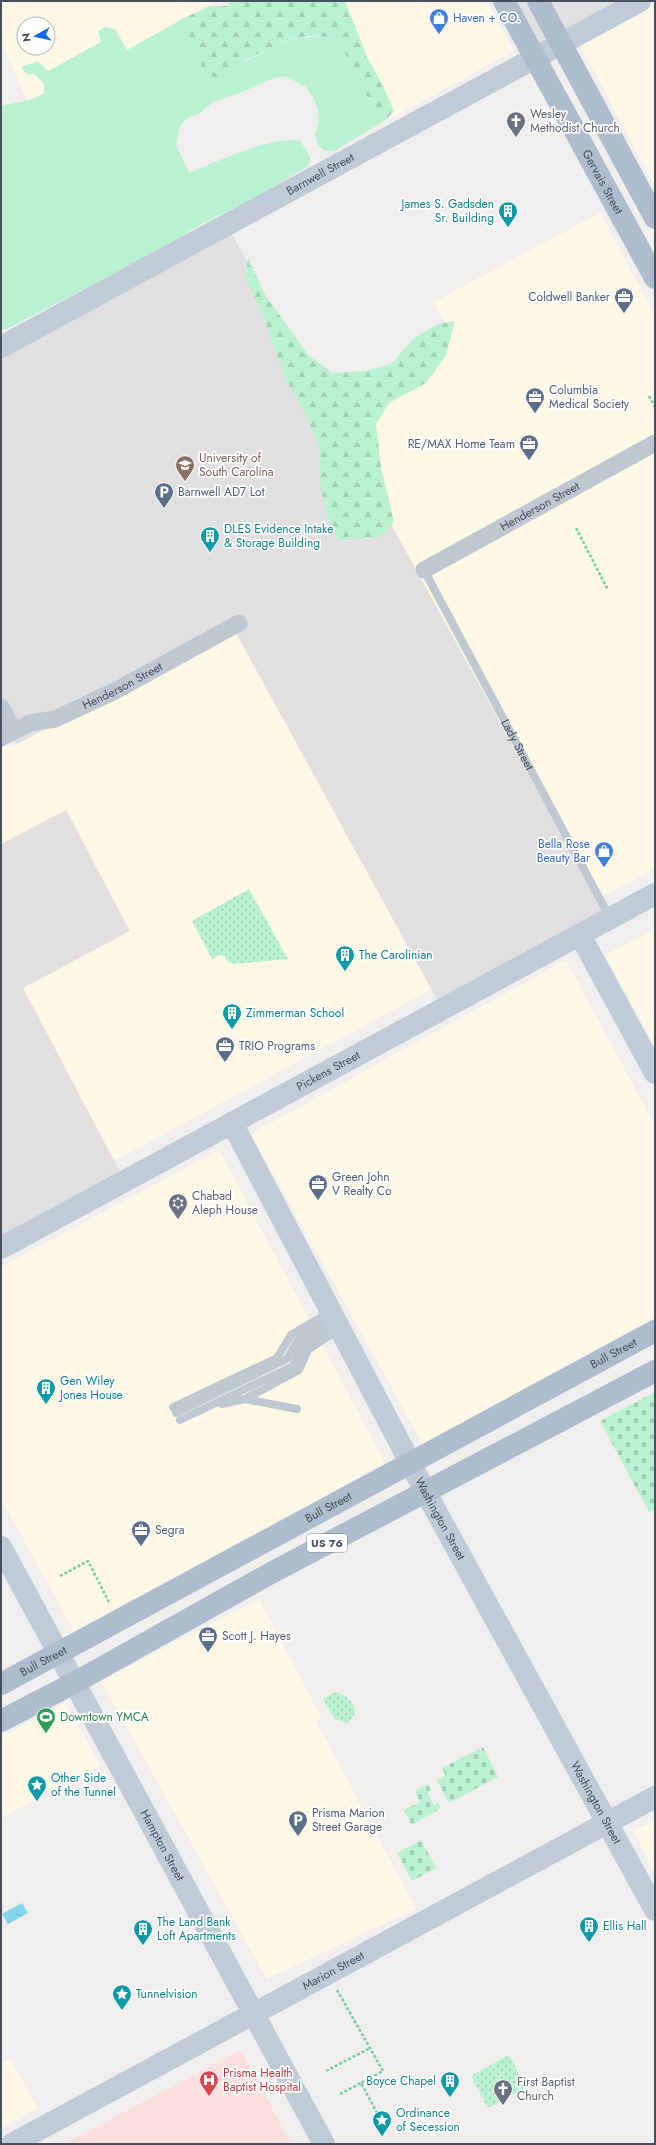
<svg xmlns="http://www.w3.org/2000/svg" width="656" height="2145" font-family="Jost,sans-serif">
	<style>
		.commercial { fill: #fdf7e6; fill-rule: evenodd }
		.education { fill: #e2dfe0 }
		.medical { fill: #fce0dd }
		.green { fill: #baf1d0 }
		.forest { fill: url(#forest-firs) }
		.cemetery { fill: url(#cemetery-stones) }
		.park { fill: url(#park-dots) }
		.water { fill: url(#water-ripples) }
		.lines { fill: none; stroke-linecap: round; stroke-linejoin: round }
		.path { stroke: #71d0a3; stroke-width: 2.5; stroke-dasharray: 3 2; stroke-linecap: butt }
		.lane { stroke: #bec8d1; stroke-width: 8 }
		.street { stroke: #bec8d1; stroke-width: 17 }
		.secondary { stroke: #c0cbd8; stroke-width: 22 }
		.primary { stroke: #adbdce; stroke-width: 22 }
		.labels { text-anchor: middle; dominant-baseline: central; stroke-width: 3.5; stroke-linejoin: round; paint-order: stroke }
		.shield { fill: #fff; stroke: #7e858d; stroke-width: 1 }
		.shield-label { font-size: 11px; font-weight: bold; fill: #46515c }
		.shop-label { font-size: 12px; fill: #366cbe; stroke: #fff; text-anchor: start }
		.worship-label { font-size: 12px; fill: #5b616d; stroke: #fff; text-anchor: start }
		.street-label { font-size: 12px; fill: #46515c; stroke: #fff }
		.culture-label { font-size: 12px; fill: #0d838f; stroke: #fff; text-anchor: start }
		.service-label { font-size: 12px; fill: #4e5e75; stroke: #fff; text-anchor: start }
		.education-label { font-size: 12px; fill: #785e54; stroke: #fff; text-anchor: start }
		.leisure-label { font-size: 12px; fill: #27864d; stroke: #fff; text-anchor: start }
		.health-label { font-size: 12px; fill: #be3a42; stroke: #fff; text-anchor: start }
	</style>
	<defs>
		<pattern id="forest-firs" width="22" height="20" patternUnits="userSpaceOnUse"><rect width="22" height="20" fill="#baf1d0"/><path d="M5 1l3.5 6h-7zM16 11l3.5 6h-7z" fill="#a1d0b5"/></pattern>
		<pattern id="cemetery-stones" width="16" height="16" patternUnits="userSpaceOnUse"><rect width="16" height="16" fill="#baf1d0"/><path d="M2 7V4a2 2 0 0 1 4 0v3zM10 15v-3a2 2 0 0 1 4 0v3z" fill="#a1d0b5"/></pattern>
		<pattern id="park-dots" width="8" height="8" patternUnits="userSpaceOnUse"><rect width="8" height="8" fill="#baf1d0"/><path d="M2 2h.1M6 6h.1" fill="none" stroke="#a1d0b5" stroke-width="1.8" stroke-linecap="round"/></pattern>
		<pattern id="water-ripples" width="26" height="14" patternUnits="userSpaceOnUse"><rect width="26" height="14" fill="#85d7f0"/><path d="M2 4q2-2 4 0t4 0M15 11q2-2 4 0t4 0" fill="none" stroke="#6fb1c6"/></pattern>
	</defs>
	<rect width="100%" height="100%" fill="#f1eeee"/>
	<g class="commercial">
		<path d="M1,1H218L29,105L1,40ZM24,24H48V48H24Z"/>
		<path d="M316,1H487L514,51L382,123Z"/>
		<path d="M655,4V186L580,45Z"/>
		<path d="M600,213L655,316V868L105,1166L1,973V731L10,747L391,541L318,406L451,334L434,302Z"/>
		<path d="M655,929V1046L605,955Z"/>
		<path d="M566,960L655,1126V1317L423,1444L251,1134Z"/>
		<path d="M219,1150L385,1463L74,1631L1,1498V1267Z"/>
		<path d="M259,1599L322,1719L316,1721L416,1909L267,1979L101,1681Z"/>
		<path d="M65,1703L100,1765L1,1818V1737Z"/>
		<path d="M655,1820V1873L633,1831Z"/>
		<path d="M11,2060L38,2108L1,2128V2063Z"/>
	</g>
	<g class="education">
		<path d="M514,1H629L541,49Z"/>
		<path d="M222,216L605,914L440,1005L232,626L16,745L1,717V338Z"/>
		<path d="M66,810L130,931L23,988L127,1185L1,1252V844Z"/>
	</g>
	<path class="medical" d="M241,2050L291,2144H64Z"/>
	<path class="green" d="M186,17L187,32L201,66L247,61L273,46L294,39L318,36L339,42L365,90L371,108L386,120L334,151H325L318,145L315,133L319,123L318,109L314,99L306,87L285,76L274,78L245,91L213,102L200,113L187,118L180,125L176,145L189,173C218,161 270,136 300,141C305,149 314,156 308,166L260,195L192,229L173,243L7,329H1V106C16,102 32,102 44,93V83L34,74H26L21,67L38,61L48,71L101,42L98,31L106,27L115,29L127,50Z"/>
	<g class="forest">
		<path d="M230,1H345L367,57L382,84L394,111L386,120L371,108L365,90L339,42C332,40 324,36 318,36C286,33 243,63 215,78L201,66L187,32L186,17L210,6H228Z"/>
		<path d="M248,257L265,295L309,356L333,373L366,371L391,364L413,339L437,324L455,321L446,355L426,383L389,403L376,424L381,467L394,522L381,537L338,540L326,513L320,483V449L306,415L286,380L264,318L246,278Z"/>
	</g>
	<g class="cemetery">
		<path d="M655,1392V1509L649,1512L600,1421Z"/>
		<path d="M483,1747L498,1777L449,1803L437,1780L445,1775L442,1768Z"/>
		<path d="M428,1784L431,1790L427,1793L434,1805L438,1803L441,1808L412,1825L404,1810L420,1802L415,1791Z"/>
		<path d="M421,1840L436,1868L412,1881L397,1853Z"/>
	</g>
	<g class="park">
		<path d="M249,889L288,959L234,964L228,962L224,956L219,955L212,959L192,921Z"/>
		<path d="M335,1692C347,1696 354,1700 355,1714L348,1723L335,1719L323,1699Z"/>
		<path d="M509,2055L526,2087L488,2108L471,2076Z"/>
	</g>
	<path class="water" d="M22,1903L28,1913L8,1924L2,1914Z"/>
	<g class="lines">
		<g class="path">
			<path d="M649,396L655,407"/>
			<path d="M576,528L608,590"/>
			<path d="M60,1576L88,1561L110,1604"/>
			<path d="M337,1990L383,2071L361,2083"/>
			<path d="M326,2071L370,2048"/>
			<path d="M340,2094L361,2083L382,2122"/>
		</g>
		<g class="lane">
			<path id="s1" d="M424,570L610,918"/>
			<path d="M245,1399L299,1370L308,1350L339,1329"/>
			<path d="M222,1404L245,1399L297,1409"/>
			<path d="M173,1407L277,1358L291,1335L330,1312"/>
			<path d="M197,1412L293,1366L303,1344L336,1323"/>
			<path d="M176,1413L287,1359L297,1341L333,1317"/>
			<path d="M180,1420L201,1410"/>
		</g>
		<g class="street">
			<path id="s2" d="M424,570L655,443"/>
			<path d="M1,707L14,731"/>
			<path id="s3" d="M1,738L30,723L55,719L115,691L239,623"/>
		</g>
		<g class="secondary">
			<path id="s4" d="M1,347L640,1"/>
			<path d="M580,935L655,1073"/>
			<path id="s5" d="M232,1123L425,1491L655,1910"/>
			<path id="s6" d="M1,1248L655,894"/>
			<path id="s7" d="M1,1547L324,2144"/>
			<path id="s8" d="M12,2144L655,1797"/>
		</g>
		<g class="primary">
			<path id="s9" d="M504,1L655,278"/>
			<path d="M538,1L655,218"/>
			<path id="s10" d="M1,1684L655,1331"/>
			<path d="M1,1721L74,1683L271,1573L655,1371"/>
		</g>
	</g>
	<defs>
		<symbol id="shop-pin" viewBox="-11 -11 22 30"><path d="M0 17L-7.5 6A9.5 9.5 0 1 1 7.5 6Z" fill="#3f7fe0" stroke="#fff"/><path d="M-5-2.5h2.3a2.7 3.5 0 0 1 5.4 0H5L5.5 6h-11ZM-1.5-2.5h3a1.5 2.3 0 0 0-3 0Z" fill="#fff"/></symbol>
		<symbol id="church-pin" viewBox="-11 -11 22 30"><path d="M0 17L-7.5 6A9.5 9.5 0 1 1 7.5 6Z" fill="#6b7280" stroke="#fff"/><path d="M-1.2-6h2.4v3.5h3.3v2.4h-3.3V6h-2.4V-.1h-3.3v-2.4h3.3Z" fill="#fff"/></symbol>
		<symbol id="building-pin" viewBox="-11 -11 22 30"><path d="M0 17L-7.5 6A9.5 9.5 0 1 1 7.5 6Z" fill="#0f9aa8" stroke="#fff"/><path d="M-4-6H4V6H1V3H-1V6H-4ZM-2.5-4.3h1.7v1.8h-1.7ZM.8-4.3h1.7v1.8H.8ZM-2.5-1h1.7V.8h-1.7ZM.8-1h1.7V.8H.8Z" fill="#fff"/></symbol>
		<symbol id="office-pin" viewBox="-11 -11 22 30"><path d="M0 17L-7.5 6A9.5 9.5 0 1 1 7.5 6Z" fill="#5c6f8a" stroke="#fff"/><path d="M-6-3h4V-5.5h4V-3h4V5H-6ZM-1-4.5V-3h2v-1.5ZM-6 0V1H6V0Z" fill="#fff"/></symbol>
		<symbol id="university-pin" viewBox="-11 -11 22 30"><path d="M0 17L-7.5 6A9.5 9.5 0 1 1 7.5 6Z" fill="#8d6e63" stroke="#fff"/><path d="M0-5L7-2L0 1L-7-2ZM-4 1L0 2.5L4 1V4Q0 6-4 4Z" fill="#fff"/></symbol>
		<symbol id="parking-pin" viewBox="-11 -11 22 30"><path d="M0 17L-7.5 6A9.5 9.5 0 1 1 7.5 6Z" fill="#5c6f8a" stroke="#fff"/><path d="M-3.5-5.5H1a3.5 3.5 0 0 1 0 7H-1V5.5H-3.5ZM-1-3.4V-.6H.8a1.4 1.4 0 0 0 0-2.8Z" fill="#fff"/></symbol>
		<symbol id="synagogue-pin" viewBox="-11 -11 22 30"><path d="M0 17L-7.5 6A9.5 9.5 0 1 1 7.5 6Z" fill="#6b7280" stroke="#fff"/><path d="M0-6.5L5.6 3.2H-5.6ZM0 6.5L5.6-3.2H-5.6Z" fill="#fff"/></symbol>
		<symbol id="stadium-pin" viewBox="-11 -11 22 30"><path d="M0 17L-7.5 6A9.5 9.5 0 1 1 7.5 6Z" fill="#2e9e5b" stroke="#fff"/><path d="M0-5a6.5 5 0 1 0 0 10a6.5 5 0 1 0 0-10ZM-3.5-1.8h7v3.6h-7Z" fill="#fff"/></symbol>
		<symbol id="sight-pin" viewBox="-11 -11 22 30"><path d="M0 17L-7.5 6A9.5 9.5 0 1 1 7.5 6Z" fill="#0f9aa8" stroke="#fff"/><path d="M0-6L1.8-2.2L6-1.7L2.9 1.2L3.7 5.4L0 3.3L-3.7 5.4L-2.9 1.2L-6-1.7L-1.8-2.2Z" fill="#fff"/></symbol>
		<symbol id="hospital-pin" viewBox="-11 -11 22 30"><path d="M0 17L-7.5 6A9.5 9.5 0 1 1 7.5 6Z" fill="#e0444e" stroke="#fff"/><path d="M-5-5h3v3.5h4V-5h3V5h-3V1.5h-4V5h-3Z" fill="#fff"/></symbol>
	</defs>
	<g fill-rule="evenodd">
		<use href="#shop-pin" x="428" y="7" width="22" height="30"/>
		<use href="#church-pin" x="505" y="110" width="22" height="30"/>
		<use href="#building-pin" x="497" y="200" width="22" height="30"/>
		<use href="#office-pin" x="613" y="286" width="22" height="30"/>
		<use href="#office-pin" x="524" y="386" width="22" height="30"/>
		<use href="#office-pin" x="518" y="433" width="22" height="30"/>
		<use href="#university-pin" x="174" y="454" width="22" height="30"/>
		<use href="#parking-pin" x="153" y="481" width="22" height="30"/>
		<use href="#building-pin" x="199" y="525" width="22" height="30"/>
		<use href="#shop-pin" x="593" y="840" width="22" height="30"/>
		<use href="#building-pin" x="334" y="944" width="22" height="30"/>
		<use href="#building-pin" x="221" y="1002" width="22" height="30"/>
		<use href="#office-pin" x="214" y="1035" width="22" height="30"/>
		<use href="#office-pin" x="307" y="1173" width="22" height="30"/>
		<use href="#synagogue-pin" x="167" y="1192" width="22" height="30"/>
		<use href="#building-pin" x="35" y="1377" width="22" height="30"/>
		<use href="#office-pin" x="130" y="1519" width="22" height="30"/>
		<use href="#office-pin" x="197" y="1625" width="22" height="30"/>
		<use href="#stadium-pin" x="35" y="1706" width="22" height="30"/>
		<use href="#sight-pin" x="26" y="1774" width="22" height="30"/>
		<use href="#parking-pin" x="287" y="1809" width="22" height="30"/>
		<use href="#building-pin" x="578" y="1915" width="22" height="30"/>
		<use href="#building-pin" x="132" y="1918" width="22" height="30"/>
		<use href="#sight-pin" x="111" y="1983" width="22" height="30"/>
		<use href="#hospital-pin" x="198" y="2069" width="22" height="30"/>
		<use href="#building-pin" x="439" y="2070" width="22" height="30"/>
		<use href="#church-pin" x="492" y="2078" width="22" height="30"/>
		<use href="#sight-pin" x="371" y="2109" width="22" height="30"/>
	</g>
	<g class="labels">
		<rect class="shield" x="307" y="1534" width="40" height="18" rx="3"/>
		<g class="shield-label">
			<text x="327" y="1543">US 76</text>
		</g>
		<g class="shop-label">
			<text x="453" y="18">Haven + CO.</text>
			<text x="590" y="844" text-anchor="end">Bella Rose<tspan x="590" dy="14">Beauty Bar</tspan></text>
		</g>
		<g class="worship-label">
			<text x="530" y="114">Wesley<tspan x="530" dy="14">Methodist Church</tspan></text>
			<text x="192" y="1196">Chabad<tspan x="192" dy="14">Aleph House</tspan></text>
			<text x="517" y="2082">First Baptist<tspan x="517" dy="14">Church</tspan></text>
		</g>
		<g class="street-label">
			<text stroke="none"><textPath href="#s4" startOffset="363">Barnwell Street</textPath></text>
			<text stroke="none"><textPath href="#s9" startOffset="206">Gervais Street</textPath></text>
			<text stroke="none"><textPath href="#s2" startOffset="132">Henderson Street</textPath></text>
			<text stroke="none"><textPath href="#s3" startOffset="133">Henderson Street</textPath></text>
			<text stroke="none"><textPath href="#s1" startOffset="198">Lady Street</textPath></text>
			<text stroke="none"><textPath href="#s6" startOffset="372">Pickens Street</textPath></text>
			<text stroke="none"><textPath href="#s10" startOffset="696">Bull Street</textPath></text>
			<text stroke="none"><textPath href="#s10" startOffset="372">Bull Street</textPath></text>
			<text stroke="none"><textPath href="#s5" startOffset="447">Washington Street</textPath></text>
			<text stroke="none"><textPath href="#s10" startOffset="48">Bull Street</textPath></text>
			<text stroke="none"><textPath href="#s5" startOffset="771">Washington Street</textPath></text>
			<text stroke="none"><textPath href="#s7" startOffset="339">Hampton Street</textPath></text>
			<text stroke="none"><textPath href="#s8" startOffset="365">Marion Street</textPath></text>
		</g>
		<g class="culture-label">
			<text x="494" y="204" text-anchor="end">James S. Gadsden<tspan x="494" dy="14">Sr. Building</tspan></text>
			<text x="224" y="529">DLES Evidence Intake<tspan x="224" dy="14">&amp; Storage Building</tspan></text>
			<text x="359" y="955">The Carolinian</text>
			<text x="246" y="1013">Zimmerman School</text>
			<text x="60" y="1381">Gen Wiley<tspan x="60" dy="14">Jones House</tspan></text>
			<text x="51" y="1778">Other Side<tspan x="51" dy="14">of the Tunnel</tspan></text>
			<text x="157" y="1922">The Land Bank<tspan x="157" dy="14">Loft Apartments</tspan></text>
			<text x="603" y="1926">Ellis Hall</text>
			<text x="136" y="1994">Tunnelvision</text>
			<text x="436" y="2081" text-anchor="end">Boyce Chapel</text>
			<text x="396" y="2113">Ordinance<tspan x="396" dy="14">of Secession</tspan></text>
		</g>
		<g class="service-label">
			<text x="610" y="297" text-anchor="end">Coldwell Banker</text>
			<text x="549" y="390">Columbia<tspan x="549" dy="14">Medical Society</tspan></text>
			<text x="515" y="444" text-anchor="end">RE/MAX Home Team</text>
			<text x="178" y="492">Barnwell AD7 Lot</text>
			<text x="239" y="1046">TRIO Programs</text>
			<text x="332" y="1177">Green John<tspan x="332" dy="14">V Realty Co</tspan></text>
			<text x="155" y="1530">Segra</text>
			<text x="222" y="1636">Scott J. Hayes</text>
			<text x="312" y="1813">Prisma Marion<tspan x="312" dy="14">Street Garage</tspan></text>
		</g>
		<g class="education-label">
			<text x="199" y="458">University of<tspan x="199" dy="14">South Carolina</tspan></text>
		</g>
		<g class="leisure-label">
			<text x="60" y="1717">Downtown YMCA</text>
		</g>
		<g class="health-label">
			<text x="223" y="2073">Prisma Health<tspan x="223" dy="14">Baptist Hospital</tspan></text>
		</g>
	</g>
	<rect width="656" height="2145" fill="none" stroke="#46515c" stroke-width="4"/>
	<g transform="translate(36 36) rotate(262)"><circle r="19" fill="#ffffff" stroke="#b5b9be"/>
	<path d="M0-3L7 15L0 10L-7 15Z" fill="#116be8"/>
	<text y="-6" font-size="11" font-weight="bold" text-anchor="middle" fill="#46515c">N</text>
	</g>
</svg>
